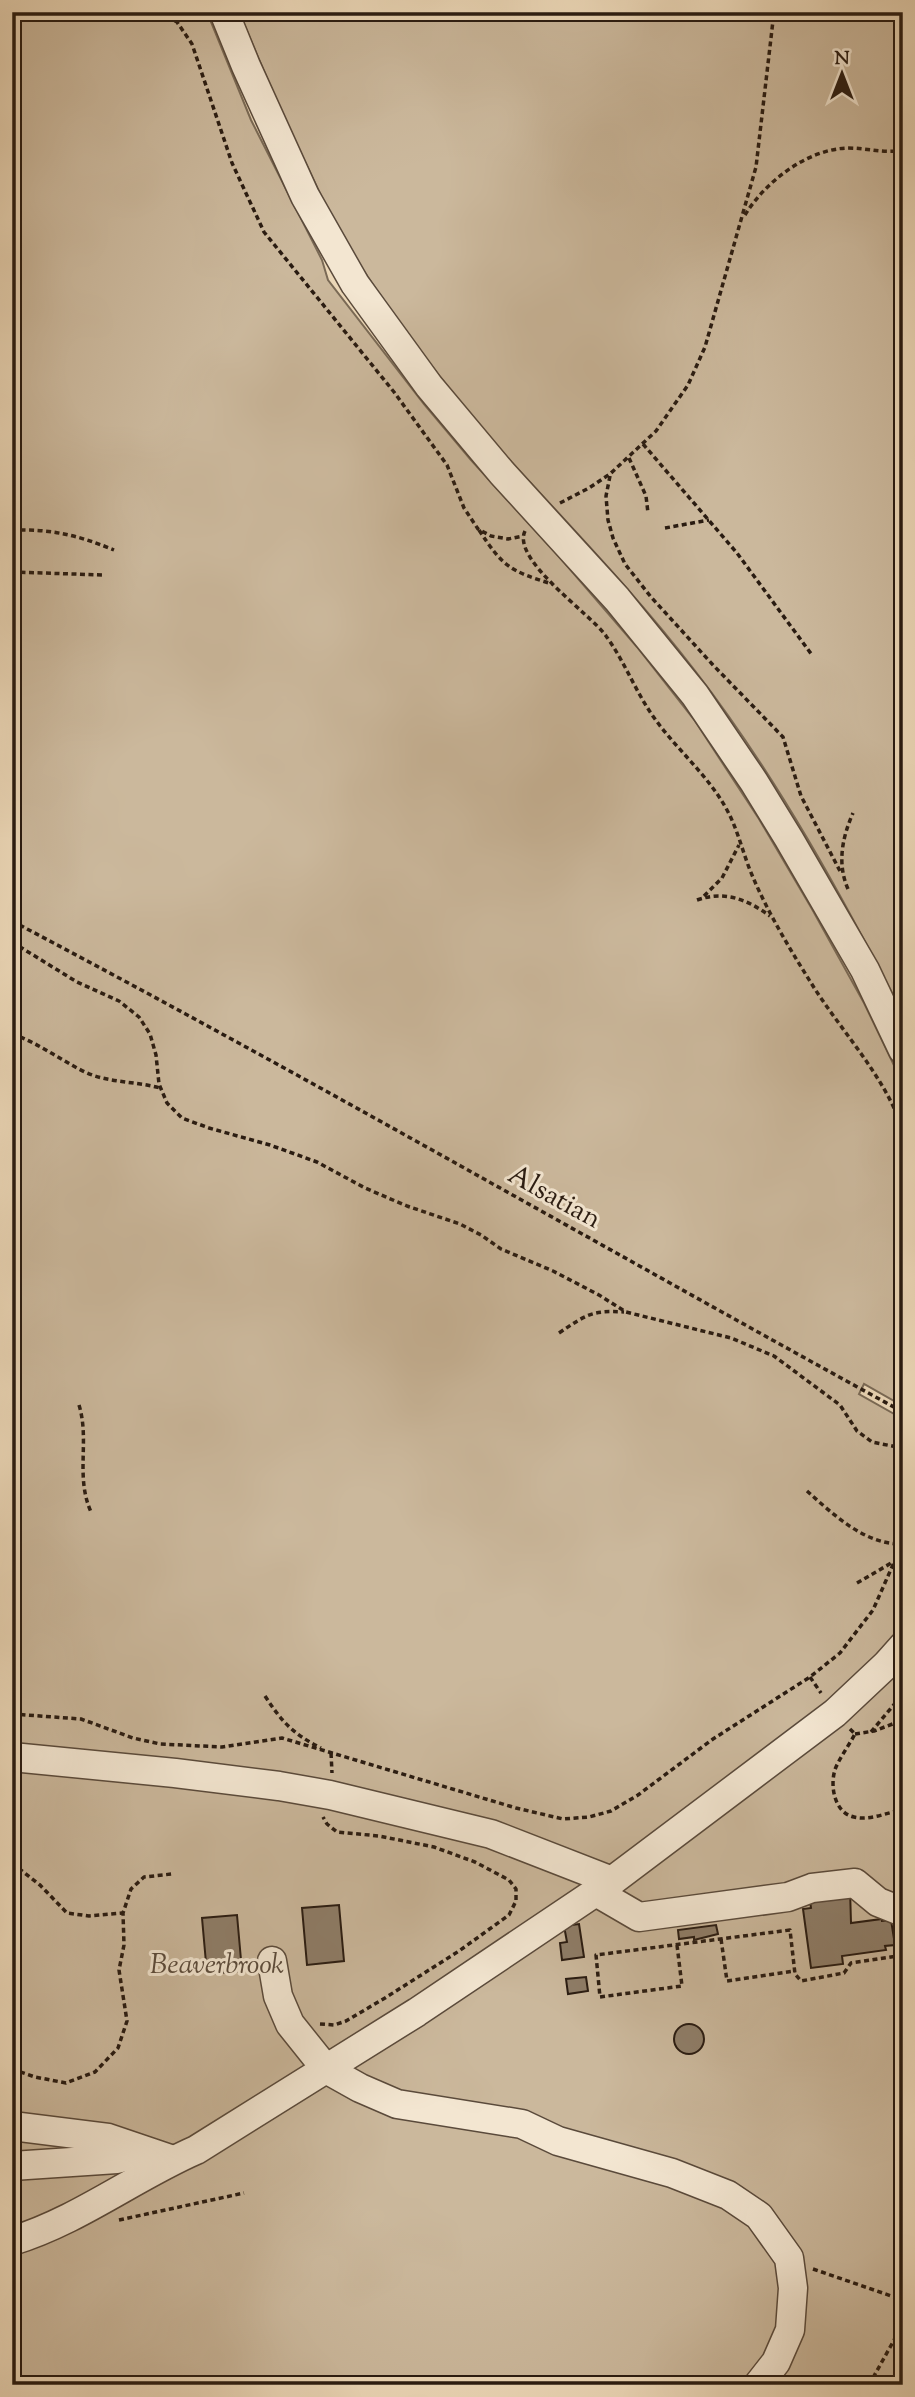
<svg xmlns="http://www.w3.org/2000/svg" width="915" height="2397" font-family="'Sorts Mill Goudy',serif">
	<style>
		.green { fill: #cbb89c; stroke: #7a6a56; stroke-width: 2 }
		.building { fill: #8e7d68; stroke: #291b11; stroke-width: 2 }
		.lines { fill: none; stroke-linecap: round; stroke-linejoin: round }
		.minor-casing { stroke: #5a4a3b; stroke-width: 31 }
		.path { stroke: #291b11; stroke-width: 3.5; stroke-dasharray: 5 3.5; stroke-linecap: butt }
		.minor { stroke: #f3e6d1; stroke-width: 28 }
		.labels { text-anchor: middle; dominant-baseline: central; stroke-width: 6; stroke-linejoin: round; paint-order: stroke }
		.street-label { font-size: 28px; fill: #291b11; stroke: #f3e6d1 }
		.park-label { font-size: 28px; font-style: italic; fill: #5a4a3b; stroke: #f3e6d1 }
	</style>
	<rect width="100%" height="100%" fill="#ecd8b8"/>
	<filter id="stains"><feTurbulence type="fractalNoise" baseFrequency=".00286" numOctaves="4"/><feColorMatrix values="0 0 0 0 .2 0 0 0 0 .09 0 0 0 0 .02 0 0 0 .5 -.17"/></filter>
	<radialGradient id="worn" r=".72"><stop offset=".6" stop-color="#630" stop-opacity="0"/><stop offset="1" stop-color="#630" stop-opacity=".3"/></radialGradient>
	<g class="green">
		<path d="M12,12H207L251,120L322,260L328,280L424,404L471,460L556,553L637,647L695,721L759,819L812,909L864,1003L903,1084V1406L864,1384L859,1394L903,1419V2385H12Z"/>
		<path d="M239,12H903V1015C843,897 777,777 696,672C634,591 563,519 495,444C446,388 401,326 359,264C339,235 323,200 308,168C283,117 261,65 239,12Z"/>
	</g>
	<g class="building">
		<path d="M850,1889L851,1923L882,1919V1921L891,1920L895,1945L885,1946L886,1950L842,1956L843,1964L811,1968L803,1909L811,1908L809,1894Z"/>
		<path d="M339,1905L344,1961L307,1965L302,1908Z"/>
		<path d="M237,1915L242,1971L207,1974L202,1918Z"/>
		<path d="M579,1924L584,1957L562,1960L560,1943L567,1942L564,1926Z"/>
		<path d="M716,1925L718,1934L694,1940V1937L679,1939L678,1930Z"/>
		<path d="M586,1977L588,1991L568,1994L566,1979Z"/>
		<circle cx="689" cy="2039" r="15"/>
	</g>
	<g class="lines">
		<defs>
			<g id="minor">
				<path d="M224,12L246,66L305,196L355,284L429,386L502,473L617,599L695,695L754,782L789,839L865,970L903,1050"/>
				<path d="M12,1757L175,1773L279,1786L330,1795L491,1834L612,1881"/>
				<path d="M596,1892L639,1917L788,1897L812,1888L855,1883L878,1902L903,1912"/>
				<path d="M272,1961L278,1996L290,2024L326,2069L360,2088L397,2104L522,2124L558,2141L672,2173L728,2195L759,2216L789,2258L793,2288L790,2330L776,2362L758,2385"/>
				<path d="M12,2126L108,2138L173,2160"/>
				<path d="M12,2166L117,2159L145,2152"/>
				<path d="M12,2241C78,2221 134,2177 196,2150L417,2012L612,1881L835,1713L886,1665L903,1646"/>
			</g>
		</defs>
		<use href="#minor" class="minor-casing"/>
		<g class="path">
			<path d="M167,17L177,22L192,44L232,163L264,232L394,392L447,465L464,508L478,529L491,536L508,539L523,536"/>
			<path d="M745,215C765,182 807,149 848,148C868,148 883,154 903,150"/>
			<path d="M643,444L737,553L812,655"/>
			<path d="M629,458L646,496L648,513"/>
			<path d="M610,476L606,496L608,520L613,538L625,564L651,597L713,665L783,737L801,796L841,873"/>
			<path d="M560,503L589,488L610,474L656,431L688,385L705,347L756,167L774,12"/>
			<path d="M665,528L709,520"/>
			<path d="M12,530C51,529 78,535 114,550"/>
			<path d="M479,530C503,567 510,571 552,584"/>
			<path d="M525,531C511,560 591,614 606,636C625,662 636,693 655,719C678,751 708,775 727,810C738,830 743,854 752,875C768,913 791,951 813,986C842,1032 887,1079 903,1131"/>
			<path d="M12,572L104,575"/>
			<path d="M848,889C837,864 842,838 853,813"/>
			<path d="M704,896L722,878L739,845"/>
			<path d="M697,900C725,890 748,900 770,916"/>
			<path d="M12,921C312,1079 605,1249 903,1412"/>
			<path d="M12,942L77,982L119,1001L139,1017L150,1034L156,1055L159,1084L167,1103L182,1118L209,1128L270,1145L317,1162L365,1188L407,1206L460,1224L481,1235L501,1249L553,1271L599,1295L626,1312L731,1338L774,1356L840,1405L857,1431L872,1442L897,1447"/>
			<path d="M895,972L903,985"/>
			<path d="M12,1034C39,1043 60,1060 85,1072C108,1083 135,1081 160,1088"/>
			<path d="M559,1333C586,1315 591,1310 624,1312"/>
			<path d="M79,1405C90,1441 75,1476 91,1512"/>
			<path d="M903,1413L896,1435L903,1470"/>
			<path d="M807,1491C834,1515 865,1545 903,1544"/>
			<path d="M857,1583L893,1562"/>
			<path d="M810,1677L821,1693"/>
			<path d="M265,1696C282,1722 293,1734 321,1748"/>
			<path d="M12,1714L81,1719L133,1738L160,1744L222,1747L282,1738L516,1808L563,1819L589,1817L611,1811L638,1795L713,1739L810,1677L840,1653L873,1610L903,1542"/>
			<path d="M850,1729L855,1734C849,1745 841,1756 836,1767C829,1784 834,1813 854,1817C871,1821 887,1812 903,1810"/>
			<path d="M871,1732L903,1694"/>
			<path d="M855,1734L874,1731L903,1720"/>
			<path d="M331,1753L332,1773"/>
			<path d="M12,1863L40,1885L67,1913L89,1916L123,1913"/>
			<path d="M721,1939L727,1981L795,1971"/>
			<path d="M677,1945L682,1986L600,1997L596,1955L790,1930L795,1974L801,1981L844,1973L851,1963L897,1956L903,1959"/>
			<path d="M320,2024L334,2025L346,2021L385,1998L459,1951L509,1915L516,1901V1889L509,1880L475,1862L434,1847L379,1836L337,1832L327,1824L323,1817"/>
			<path d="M12,2069L35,2077L66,2083L95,2072L118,2048L127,2021L119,1970L124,1945L123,1913L131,1889L144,1877L172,1874"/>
			<path d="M119,2220L244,2193"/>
			<path d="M813,2269L903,2300"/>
			<path d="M869,2385L903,2324"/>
		</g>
		<use href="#minor" class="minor"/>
	</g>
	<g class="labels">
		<g class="street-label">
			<text transform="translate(554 1198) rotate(29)">Alsatian</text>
		</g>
		<g class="park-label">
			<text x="217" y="1966">Beaverbrook</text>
		</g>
	</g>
	<rect width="915" height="2397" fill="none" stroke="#ecd8b8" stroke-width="42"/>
	<rect x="14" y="14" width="887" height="2369" fill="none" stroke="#291b11" stroke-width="3.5"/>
	<rect x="21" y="21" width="873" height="2355" fill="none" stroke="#291b11" stroke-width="2"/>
	<g transform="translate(842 74)" stroke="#f3e6d1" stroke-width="5" paint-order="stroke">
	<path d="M0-5L12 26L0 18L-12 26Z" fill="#291b11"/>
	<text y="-10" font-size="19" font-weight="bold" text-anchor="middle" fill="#291b11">N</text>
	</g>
	<rect width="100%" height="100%" filter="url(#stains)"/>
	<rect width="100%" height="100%" fill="url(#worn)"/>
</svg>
